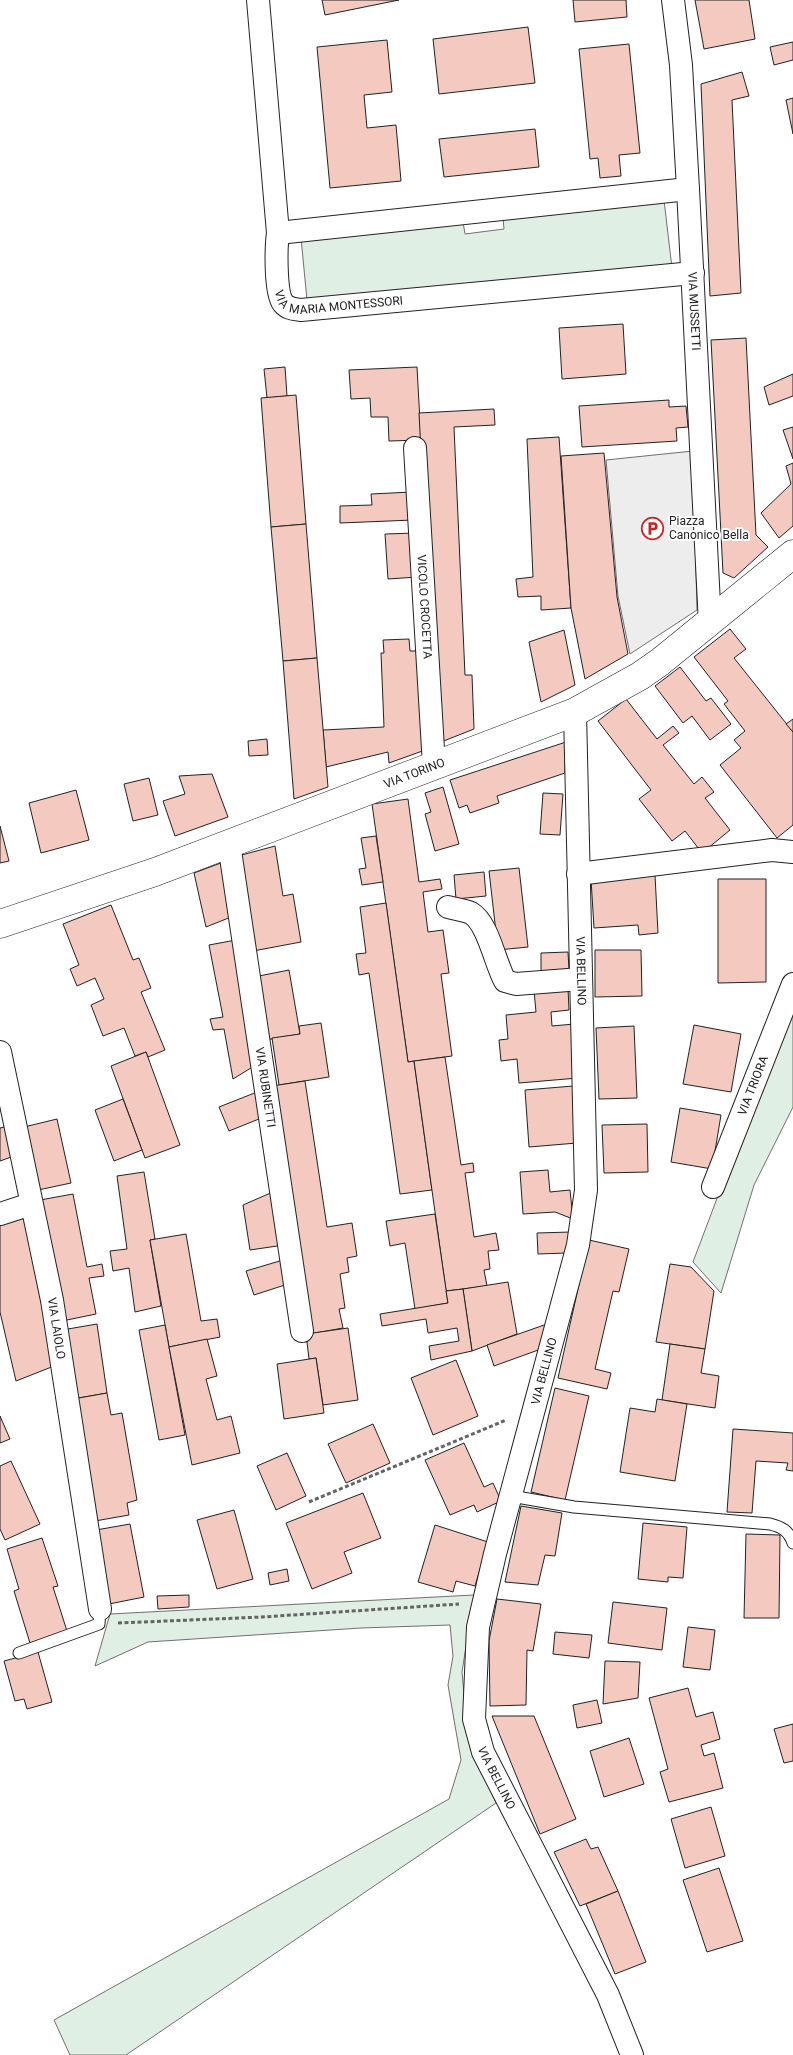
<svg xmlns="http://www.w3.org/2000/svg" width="793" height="2055" font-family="Roboto,sans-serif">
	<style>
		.green { fill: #e0efe3; stroke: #6f6f6f }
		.parking { fill: #ededed; stroke: #6f6f6f }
		.building { fill: #f3c9c0; stroke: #222 }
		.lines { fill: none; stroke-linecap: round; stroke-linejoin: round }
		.lane-casing { stroke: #222; stroke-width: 13 }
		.street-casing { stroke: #222; stroke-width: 24 }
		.primary-casing { stroke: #222; stroke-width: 29 }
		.path { stroke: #646464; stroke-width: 3; stroke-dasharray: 4 2.5; stroke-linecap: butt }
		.lane { stroke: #fff; stroke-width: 11 }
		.street { stroke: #fff; stroke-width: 22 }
		.primary { stroke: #fff; stroke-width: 28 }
		.labels { text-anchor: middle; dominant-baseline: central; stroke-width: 4; stroke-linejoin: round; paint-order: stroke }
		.street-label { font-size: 12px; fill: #222; stroke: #fff }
		.poi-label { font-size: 12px; fill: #222; stroke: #fff; text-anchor: start }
	</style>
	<rect width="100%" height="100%" fill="#fff"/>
	<g class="green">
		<path d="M664,200L672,268L307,300L301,238L463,222L465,234L504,229L503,218Z"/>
		<path d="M793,997V1107L754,1185L721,1293L693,1262Z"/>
		<path d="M474,1595L462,1672L468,1739L496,1803L126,2055H70L54,2020L449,1799L461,1760L448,1685L453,1656L450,1625L361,1628L148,1642L95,1666L110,1614Z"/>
	</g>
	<path class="parking" d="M693,451L697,610L630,654L618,596L606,460Z"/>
	<g class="building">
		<path d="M322,0H399L325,15Z"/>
		<path d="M573,0H626L627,17L575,22Z"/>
		<path d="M695,0H749L755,39L704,49Z"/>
		<path d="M528,27L535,83L439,94L433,39Z"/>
		<path d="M387,40L392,92L364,95L367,128L396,125L401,181L330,188L317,47Z"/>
		<path d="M793,42V60L774,65L770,47Z"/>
		<path d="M629,44L640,153L619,155L621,176L600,178L598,158L590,159L579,49Z"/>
		<path d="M742,72L749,96L732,100L741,293L710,296L701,84Z"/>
		<path d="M793,98V134L786,100Z"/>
		<path d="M535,129L539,167L444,177L439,139Z"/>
		<path d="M623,324L626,374L562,379L559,328Z"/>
		<path d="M746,338L756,535L768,547L734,578L723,573L711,340Z"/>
		<path d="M285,367L287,396L267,398L264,369Z"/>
		<path d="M417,367L421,440L389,441L388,417H371L370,398L351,399L349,370Z"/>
		<path d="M793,374V396L769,405L764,387Z"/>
		<path d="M296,395L306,524L271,527L261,398Z"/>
		<path d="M669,400V407L686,406L688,427L676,428L677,441L582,447L579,406Z"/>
		<path d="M494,409L495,425L454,427L465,675H472L474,729L436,744L419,413Z"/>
		<path d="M793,427V459L783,430Z"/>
		<path d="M559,437L571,608L541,610V596L518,597L516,579L533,577L527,439Z"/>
		<path d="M604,453L617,597L628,654L585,679L571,608L561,456Z"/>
		<path d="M793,463V526L779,538L761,513L791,484L786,466Z"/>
		<path d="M412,492L413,520L340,523V506L372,505L371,494Z"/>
		<path d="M306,524L317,658L283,661L271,527Z"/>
		<path d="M415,533L417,577L388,579L385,534Z"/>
		<path d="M730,629L746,649L734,658L793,732V825L777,838L720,765L741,748L734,740L745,731L724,704L728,701L694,657Z"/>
		<path d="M564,630L575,685L541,702L529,642Z"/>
		<path d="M409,639L410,651H422L428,749L389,763L388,752L326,767L323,730L384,727L381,653H384L383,640Z"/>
		<path d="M317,658L328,787L294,799L283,661Z"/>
		<path d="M680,667L706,701L711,698L731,724L710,740L692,716L683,723L655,686Z"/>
		<path d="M626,699L657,739L673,726L679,733L663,745L694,784L702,777L714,792L705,798L730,830L702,853L685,831L672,841L639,799L651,790L598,721Z"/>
		<path d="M793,719V732L786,724Z"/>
		<path d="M267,739L268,755L249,756L248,741Z"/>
		<path d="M566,742L565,773L497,796L499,803L470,813L467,805L459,808L450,780Z"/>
		<path d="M212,774L228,817L175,836L163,801L185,794L179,776Z"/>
		<path d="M149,778L158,815L133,821L124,784Z"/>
		<path d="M443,787L459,844L435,851L425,814L431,812L425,793Z"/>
		<path d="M76,790L89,840L41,853L29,803Z"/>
		<path d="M543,793L563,794L560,835L540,834Z"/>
		<path d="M408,799L419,882L440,879L442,889L423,892L428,932L443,930L449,973L441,974L452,1056L408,1062L372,804Z"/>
		<path d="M0,826L9,861L0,863Z"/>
		<path d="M376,836L383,882L362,885L359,869L366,868L361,838Z"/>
		<path d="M275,846L283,896L293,894L301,942L253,951L238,856Z"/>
		<path d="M226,861L236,915L206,927L194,873Z"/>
		<path d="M519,868L528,947L498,950L489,871Z"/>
		<path d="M484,872L486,896L456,899L454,875Z"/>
		<path d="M655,875L658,933L639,935L638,925L594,928L591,879Z"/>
		<path d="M718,879H766V982L718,983Z"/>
		<path d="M386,903L408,1062L414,1061L432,1190L400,1194L369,973L359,975L356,954L366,953L360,907Z"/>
		<path d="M111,905L133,960L139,958L151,988L141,992L165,1050L148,1057L146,1052L135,1056L124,1028L103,1036L91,1005L104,999L95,978L77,986L70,969L79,965L63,924Z"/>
		<path d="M236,940L259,1063L233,1079L224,1029L213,1030L210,1019L223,1017L209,945Z"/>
		<path d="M595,950H641L642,996L595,997Z"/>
		<path d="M568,952L569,970L541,971V953Z"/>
		<path d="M289,970L300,1034L266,1040L254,977Z"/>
		<path d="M568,988L569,1010L551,1012L552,1026L574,1024L578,1078L519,1083L517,1059L501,1061L499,1040L508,1039L506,1015L536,1012L534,991Z"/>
		<path d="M321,1023L329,1077L279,1085L272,1038L300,1034L299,1026Z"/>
		<path d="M694,1025L741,1034L731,1092L683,1084Z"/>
		<path d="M634,1026L637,1098L599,1099L596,1028Z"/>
		<path d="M146,1052L180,1145L145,1158L111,1066Z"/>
		<path d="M445,1057L461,1165L473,1163L474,1172L465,1173L474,1237L496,1233L499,1250L488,1251L490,1269L484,1270L487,1286L446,1291L414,1061Z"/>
		<path d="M305,1081L327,1227L352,1223L357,1256L347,1258L349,1272L340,1274L345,1308L339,1309L343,1328L310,1334L272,1086Z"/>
		<path d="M573,1086L577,1143L529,1147L525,1090Z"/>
		<path d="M257,1092L259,1119L229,1131L219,1107Z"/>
		<path d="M123,1099L142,1150L114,1161L95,1110Z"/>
		<path d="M680,1108L721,1115L712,1169L671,1162Z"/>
		<path d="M57,1119L71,1183L38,1190L24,1127Z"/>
		<path d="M647,1124L648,1172L604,1173L602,1125Z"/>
		<path d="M4,1127L14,1156L0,1161V1128Z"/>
		<path d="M548,1170L550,1192L570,1190L573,1219L555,1212L523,1214L520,1172Z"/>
		<path d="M144,1172L155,1239L150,1240L161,1306L135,1312L129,1268L113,1271L110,1251L127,1249L117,1176Z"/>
		<path d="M275,1191L284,1245L250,1250L243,1205Z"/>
		<path d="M73,1194L87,1267L102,1264L104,1276L89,1278L96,1314L62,1321L40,1200Z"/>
		<path d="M23,1212L54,1366L16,1381L0,1312V1221Z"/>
		<path d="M435,1214L448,1303L415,1309L405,1243L390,1246L386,1221Z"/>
		<path d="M571,1232L566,1253L538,1254L537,1233Z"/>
		<path d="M186,1234L201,1321L217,1319L220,1337L169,1347L150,1240Z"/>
		<path d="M589,1240L629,1249L619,1292L613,1291L595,1369L611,1373L607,1389L558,1378Z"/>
		<path d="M283,1260L291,1283L254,1295L246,1271Z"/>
		<path d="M670,1264L691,1267L714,1291L705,1349L656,1342Z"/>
		<path d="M508,1282L517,1334L472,1351L463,1289Z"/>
		<path d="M463,1289L472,1351L431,1360L429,1346L459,1341L457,1328L428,1333L426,1319L382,1326L380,1314L448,1303L446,1291Z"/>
		<path d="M97,1324L107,1393L73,1399L62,1330Z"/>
		<path d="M547,1324L541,1349L494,1366L487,1345Z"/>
		<path d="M165,1325L185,1435L159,1440L139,1330Z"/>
		<path d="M348,1328L358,1400L323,1405L316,1358L309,1359L306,1334Z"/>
		<path d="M207,1339L217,1376L206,1379L217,1420L231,1416L240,1453L192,1465L169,1347Z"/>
		<path d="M670,1344L705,1349L701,1373L719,1376L715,1408L662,1400Z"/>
		<path d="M316,1358L324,1413L284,1419L277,1364Z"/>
		<path d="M456,1360L478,1416L433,1435L411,1378Z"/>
		<path d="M555,1388L589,1396L565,1500L531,1492Z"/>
		<path d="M107,1393L111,1415L122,1413L137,1500L127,1503L129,1515L95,1521L73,1399Z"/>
		<path d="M657,1399L687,1404L675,1481L620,1472L630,1408L655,1412Z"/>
		<path d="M0,1416L10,1439L0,1443Z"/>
		<path d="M373,1424L390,1463L346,1483L328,1444Z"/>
		<path d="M733,1429L793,1433V1471L786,1470L788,1463L756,1461L752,1513L727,1512Z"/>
		<path d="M464,1443L484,1487L493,1483L501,1501L477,1512L474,1505L450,1515L425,1460Z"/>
		<path d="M287,1453L306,1496L276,1510L257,1466Z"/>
		<path d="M11,1461L40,1524L5,1540L0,1529V1466Z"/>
		<path d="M363,1493L381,1538L344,1552L352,1573L312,1589L286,1523Z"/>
		<path d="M521,1506L562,1513L555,1556L545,1555L538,1585L505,1582Z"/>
		<path d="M234,1510L253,1579L217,1589L197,1520Z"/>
		<path d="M643,1523L687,1527L683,1578L668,1577V1582L638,1579Z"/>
		<path d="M130,1524L144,1597L109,1604L96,1530Z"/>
		<path d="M435,1525L488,1542L475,1586L456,1581L453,1592L418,1582Z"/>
		<path d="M746,1534L780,1535L779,1618H744Z"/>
		<path d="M42,1538L58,1586L53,1587L67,1631L30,1643L14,1591L19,1589L7,1549Z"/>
		<path d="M287,1569L289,1581L270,1585L268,1573Z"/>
		<path d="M189,1595V1607L158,1609L157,1596Z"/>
		<path d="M497,1599L541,1604L533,1651L527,1650L526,1705L490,1706L489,1641Z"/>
		<path d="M613,1602L667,1608L662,1650L608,1643Z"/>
		<path d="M688,1627L715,1630L710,1670L683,1667Z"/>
		<path d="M555,1632L592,1635L589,1658L553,1654Z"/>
		<path d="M38,1652L52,1702L27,1709L24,1699L15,1701L4,1661Z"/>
		<path d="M605,1661L640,1662L638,1698L603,1704Z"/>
		<path d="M688,1688L696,1717L713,1712L720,1739L701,1745L704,1756L714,1753L723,1788L669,1802L660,1772L668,1769L649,1698Z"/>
		<path d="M597,1700L602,1723L577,1728L573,1705Z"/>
		<path d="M492,1716H534L576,1819L540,1834Z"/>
		<path d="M793,1724V1761L784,1763L774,1729Z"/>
		<path d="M629,1738L644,1784L604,1797L590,1751Z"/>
		<path d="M711,1807L725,1856L685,1868L671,1819Z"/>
		<path d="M586,1839L591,1849L598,1847L618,1891L580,1906L554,1852Z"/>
		<path d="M719,1868L743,1941L707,1952L683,1880Z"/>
		<path d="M618,1891L646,1962L615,1974L586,1904Z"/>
	</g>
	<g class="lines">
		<defs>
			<g id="lane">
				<path d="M511,1496L574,1507L770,1524C782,1527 789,1531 793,1543"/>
				<path d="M19,1653L99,1624L100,1609"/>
			</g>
			<g id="street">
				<path id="s1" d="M258,0L278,233C276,247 275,292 283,303C288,309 294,309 301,310L693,273"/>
				<path id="s2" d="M673,0L681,65L688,189L710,624"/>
				<path d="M278,233L688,189"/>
				<path id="s3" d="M415,448L434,766"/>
				<path id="s4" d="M575,712L586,1190L578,1245L495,1554L478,1627L474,1719L483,1752L608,1995L632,2055"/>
				<path id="s5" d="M229,844L302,1331"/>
				<path d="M578,874L772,850L793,852"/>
				<path d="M448,907C455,909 465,910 471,913C488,923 495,963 505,981L516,984L581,979"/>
				<path id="s6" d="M0,1052L52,1300L100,1609"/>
				<path id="s7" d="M713,1187L793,984"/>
				<path d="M0,1214L31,1204"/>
			</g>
			<g id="primary">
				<path id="s8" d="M0,924L155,872L575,712L640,676L660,662L793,554"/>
			</g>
		</defs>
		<use href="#lane" class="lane-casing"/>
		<use href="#street" class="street-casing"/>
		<use href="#primary" class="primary-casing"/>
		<g class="path">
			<path d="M309,1502L506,1420"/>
			<path d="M118,1623L262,1617L459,1604"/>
		</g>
		<use href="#lane" class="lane"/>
		<use href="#street" class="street"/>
		<use href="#primary" class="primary"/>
	</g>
	<defs>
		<symbol id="parking-ring" viewBox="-11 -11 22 22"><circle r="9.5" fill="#fff" stroke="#c62828" stroke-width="1.5"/><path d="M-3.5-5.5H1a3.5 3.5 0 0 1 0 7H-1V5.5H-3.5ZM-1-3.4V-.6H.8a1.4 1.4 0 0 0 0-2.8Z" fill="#c62828"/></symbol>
	</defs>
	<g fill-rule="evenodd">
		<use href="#parking-ring" x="640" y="516" width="25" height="25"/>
	</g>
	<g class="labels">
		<g class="street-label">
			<text stroke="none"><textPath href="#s1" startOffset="359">VIA MARIA MONTESSORI</textPath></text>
			<text stroke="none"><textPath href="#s2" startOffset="312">VIA MUSSETTI</textPath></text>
			<text stroke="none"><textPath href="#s3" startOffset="159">VICOLO CROCETTA</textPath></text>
			<text stroke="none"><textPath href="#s8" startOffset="441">VIA TORINO</textPath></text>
			<text stroke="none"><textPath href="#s4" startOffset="259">VIA BELLINO</textPath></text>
			<text stroke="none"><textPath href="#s7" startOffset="109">VIA TRIORA</textPath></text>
			<text stroke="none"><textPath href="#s5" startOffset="246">VIA RUBINETTI</textPath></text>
			<text stroke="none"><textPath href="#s6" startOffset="282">VIA LAIOLO</textPath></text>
			<text transform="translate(544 1371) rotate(-75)">VIA BELLINO</text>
			<text stroke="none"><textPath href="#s4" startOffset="1084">VIA BELLINO</textPath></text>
		</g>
		<g class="poi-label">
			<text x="669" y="521">Piazza<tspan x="669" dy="14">Canonico Bella</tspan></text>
		</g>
	</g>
</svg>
